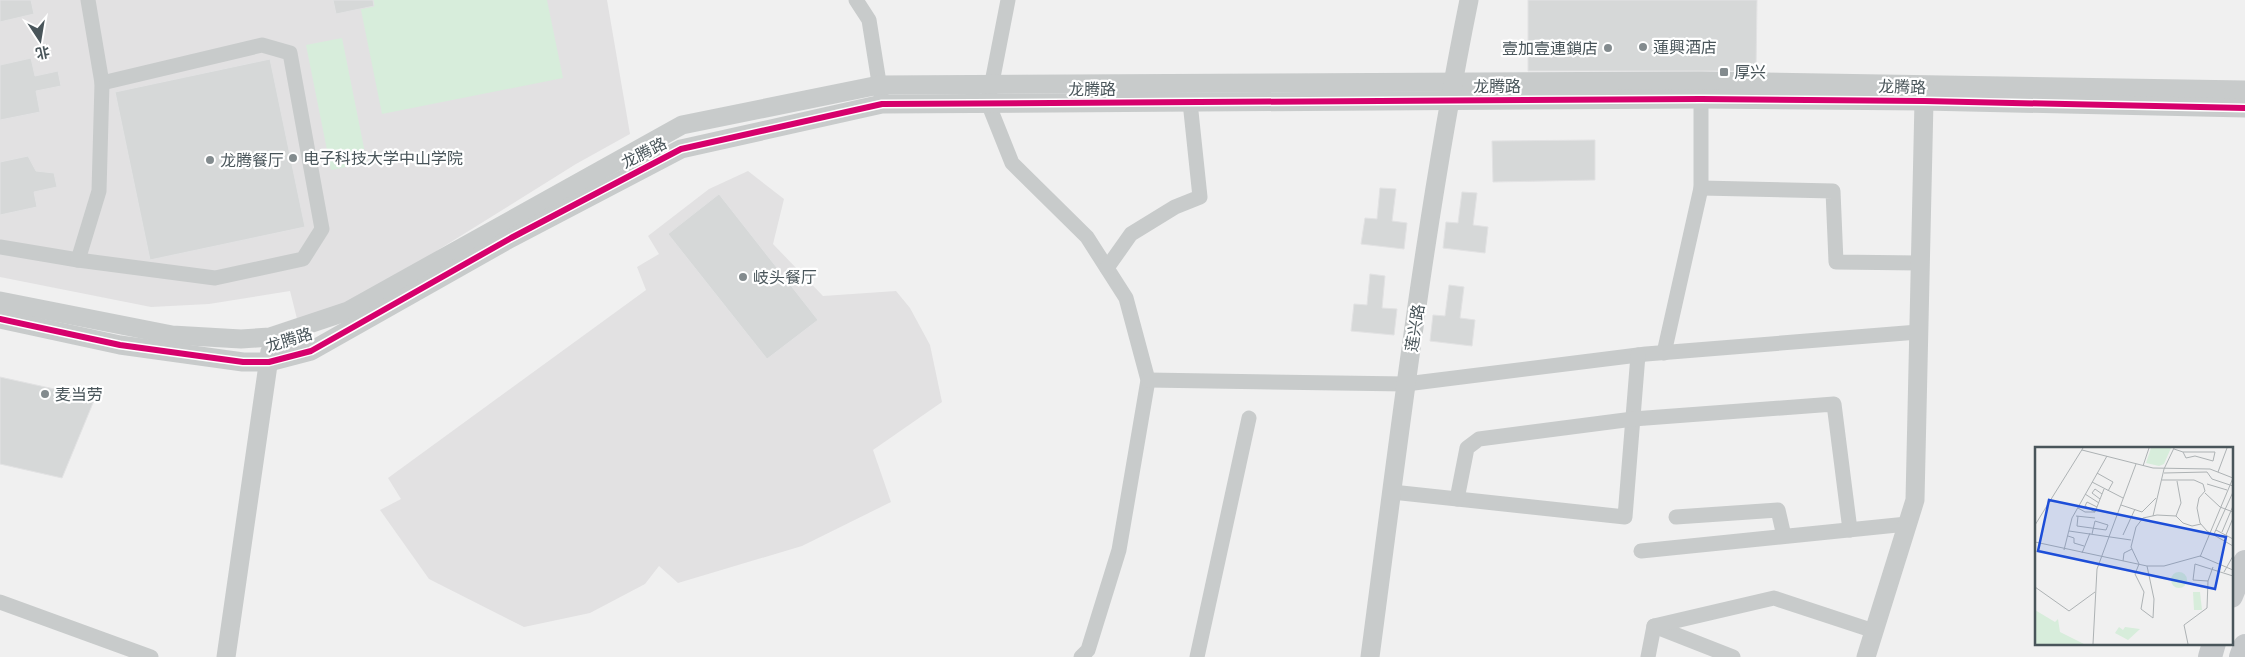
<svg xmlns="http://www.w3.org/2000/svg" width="2245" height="657" font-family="Roboto,'Noto Sans SC',sans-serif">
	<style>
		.education { fill: #e2e1e2 }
		.green { fill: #d7eddb }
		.building { fill: #d6d8d8; stroke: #e2e2e3 }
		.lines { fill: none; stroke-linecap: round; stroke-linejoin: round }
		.minor { stroke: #c8cbcb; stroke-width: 15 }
		.tertiary { stroke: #c8cbcb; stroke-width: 19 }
		.primary { stroke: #c6c9cb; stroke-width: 24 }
		.cycleway-casing { stroke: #fff; stroke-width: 9 }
		.cycleway { stroke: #d6006c; stroke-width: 6 }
		.poi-dot { fill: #838b8e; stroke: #fff; stroke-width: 2 }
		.labels { text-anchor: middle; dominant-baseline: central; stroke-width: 4.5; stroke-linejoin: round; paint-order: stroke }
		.poi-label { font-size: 16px; fill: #49555a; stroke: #fff; text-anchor: start }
		.street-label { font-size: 16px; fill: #49555a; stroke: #fff }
		.inset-road { fill: none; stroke: #adb2b4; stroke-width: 1 }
		.view { fill: #1d4ed8; fill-opacity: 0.15; stroke: #1d4ed8; stroke-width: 2.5 }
		.inset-edge { fill: none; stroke: #49555a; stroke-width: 2.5 }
	</style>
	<rect width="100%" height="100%" fill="#f0f0f0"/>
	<g class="education">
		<path d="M0,0H607L630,134L576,164L438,250L383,292L298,323L290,291L209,304L151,307L0,277Z"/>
		<path d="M748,171L784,199L773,244L823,296L896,291L910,308L930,345L942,402L873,450L891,502L802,546L678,583L659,566L645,584L590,613L524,627L429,579L380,510L401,499L388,478L646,290L637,267L659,254L648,236L709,189Z"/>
	</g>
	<g class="green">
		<path d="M359,0H547L563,78L382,114Z"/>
		<path d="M342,38L367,163L331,170L306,45Z"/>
	</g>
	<g class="building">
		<path d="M0,0H31L34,14L0,22Z"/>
		<path d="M333,0H373L374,6L336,14Z"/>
		<path d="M1528,0H1757L1756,71H1528Z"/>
		<path d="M31,58L35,76L58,71L61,86L36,91L40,112L0,120V65Z"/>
		<path d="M270,59L305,227L150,260L115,92Z"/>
		<path d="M1595,140V180L1493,182L1492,141Z"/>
		<path d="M28,156L36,171L54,173L57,187L34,192L37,207L0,215V162Z"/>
		<path d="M1380,188L1396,189L1392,221L1407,223L1404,249L1361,244L1365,218L1377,219Z"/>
		<path d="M1462,192L1477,193L1473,225L1488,227L1485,253L1443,248L1446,222L1458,223Z"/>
		<path d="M719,194L818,320L767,359L668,234Z"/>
		<path d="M1370,274L1385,276L1382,308L1397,309L1394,335L1351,331L1354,304L1367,305Z"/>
		<path d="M1449,285L1464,287L1460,318L1475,320L1472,346L1430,341L1433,315L1445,316Z"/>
		<path d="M0,377L95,398L62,478L0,464Z"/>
	</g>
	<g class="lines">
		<g class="minor">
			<path d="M856,0L869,20L881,95"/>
			<path d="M1008,0L988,103L1012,163L1087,237L1126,298L1148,380L1119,550L1088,650L1081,657"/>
			<path d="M1701,188L1833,191L1836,262L1919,263"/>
			<path d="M0,247L78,260L215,278L303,259L322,229L290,53L262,45L102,83"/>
			<path d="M78,260L99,191L102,83L88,0"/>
			<path d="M1107,268L1131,234L1175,207L1200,197L1190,102"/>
			<path d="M1664,353L1701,188V99"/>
			<path d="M1148,380L1406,384L1646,354L1918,332"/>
			<path d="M1392,492L1625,517L1638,355"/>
			<path d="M1457,499L1467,448L1479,439L1633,419L1834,404L1850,530"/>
			<path d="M1676,517L1778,510L1784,536"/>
			<path d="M1641,551L1907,524"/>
			<path d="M0,602L151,657"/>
			<path d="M1654,626L1733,657"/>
			<path d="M1197,657L1249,418"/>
			<path d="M1648,657L1654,626L1774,598L1874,631"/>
		</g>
		<g class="tertiary">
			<path d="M0,301L172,335L241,339L270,337L348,311L682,125L879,85L1701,81L2245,90"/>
			<path d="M0,319L120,345L243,362H269L311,351L511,238L681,149L882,104L1701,99L1924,101L2245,108"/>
			<path d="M226,657L270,351"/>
			<path d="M1370,657C1399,438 1425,217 1469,0"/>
			<path d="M1866,657L1915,500L1924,101L1926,90"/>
		</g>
		<g class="primary">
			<path d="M2231,596L2245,562"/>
			<path d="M2210,657L2214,643"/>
			<path d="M2241,657L2245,646"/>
		</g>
		<defs>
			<path id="cycleway" d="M0,319L120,345L243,362H269L311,351L511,238L681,149L882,104L1701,99L1924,101L2245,108"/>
		</defs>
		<use href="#cycleway" class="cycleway-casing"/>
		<use href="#cycleway" class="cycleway"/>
	</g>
	<g class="poi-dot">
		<circle cx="1643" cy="47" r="5"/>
		<circle cx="1608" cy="48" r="5"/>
		<rect x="1719" y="67" width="10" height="10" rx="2.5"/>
		<circle cx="293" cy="158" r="5"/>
		<circle cx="210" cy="160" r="5"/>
		<circle cx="743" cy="277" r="5"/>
		<circle cx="45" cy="394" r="5"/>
	</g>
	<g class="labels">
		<g class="poi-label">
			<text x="1653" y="47">蓮興酒店</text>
			<text x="1598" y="48" text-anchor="end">壹加壹連鎖店</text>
			<text x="1734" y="72">厚兴</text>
			<text x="303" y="158">电子科技大学中山学院</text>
			<text x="220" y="160">龙腾餐厅</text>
			<text x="753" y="277">岐头餐厅</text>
			<text x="55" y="394">麦当劳</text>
		</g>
		<g class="street-label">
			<text x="1497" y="86">龙腾路</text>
			<text transform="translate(1902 87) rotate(1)">龙腾路</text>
			<text x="1092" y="89">龙腾路</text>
			<text transform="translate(644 153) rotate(-27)">龙腾路</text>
			<text transform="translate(1415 328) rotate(-81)">莲兴路</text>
			<text transform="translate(289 340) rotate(-17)">龙腾路</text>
		</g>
	</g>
	<g transform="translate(2035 447)">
		<rect width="198" height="198" fill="#f0f0f0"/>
		<path d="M116,1H136L129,17L124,19L111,16ZM136 133a8 8 0 1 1 16 0a8 8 0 1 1-16 0ZM158,145H165L167,163H159ZM0,163L20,175L23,172L25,185L49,197H0ZM84,180L88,183L90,180L105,182L93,193L80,186Z" fill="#d7eddb"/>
		<path class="inset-road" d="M139,2L148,5L151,11L160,9L178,14L180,5H148M47,3L118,21L175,22L198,31M108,19L114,1M129,22L139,1M172,25L177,32L198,39M183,25L192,1M62,26L78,35L73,44M129,26L172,25M127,33H159L168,37L170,44L164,51L162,61L165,76L172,84L198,99M57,35L88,51M172,37L192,43M170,46L185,60L198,65M50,47L64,56M65,52L57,46L60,42L67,47M86,58L107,65L121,51M43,61L50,65H60L69,42M60,65L50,59L52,55L62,60M41,69L60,71M43,69L42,79L71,83L73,78M118,69L129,22M141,69L146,56L142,34M0,78L48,1M181,83L198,92M34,84L96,93M187,85L198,59M57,87L60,74L73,78M179,87L198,45M88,88L100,62M191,88L198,71M33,89L39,91V96L49,99M0,95L112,119H129L165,109L198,123M29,103L37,71L72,9M47,106L55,86M165,110L198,31M88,114L89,106L97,102M112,119L119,152L118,171L106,162L109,145L100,127L104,117L96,100L101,80L108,71L122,68L141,69L148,76L157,79L166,77M189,125L198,109M173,134L158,133L160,117L198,129M0,140L34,164L60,145M58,197L62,122L101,17M153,197L149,178L172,161L173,134L178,120"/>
		<path class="view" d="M14,53L191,90L180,142L3,104Z"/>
		<rect width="198" height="198" class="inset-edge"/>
	</g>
	<g transform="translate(40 40) rotate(168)" stroke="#ffffff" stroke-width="4" paint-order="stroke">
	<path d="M0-4L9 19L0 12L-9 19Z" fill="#49555a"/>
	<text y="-8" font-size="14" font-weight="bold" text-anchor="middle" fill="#49555a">北</text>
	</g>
</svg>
